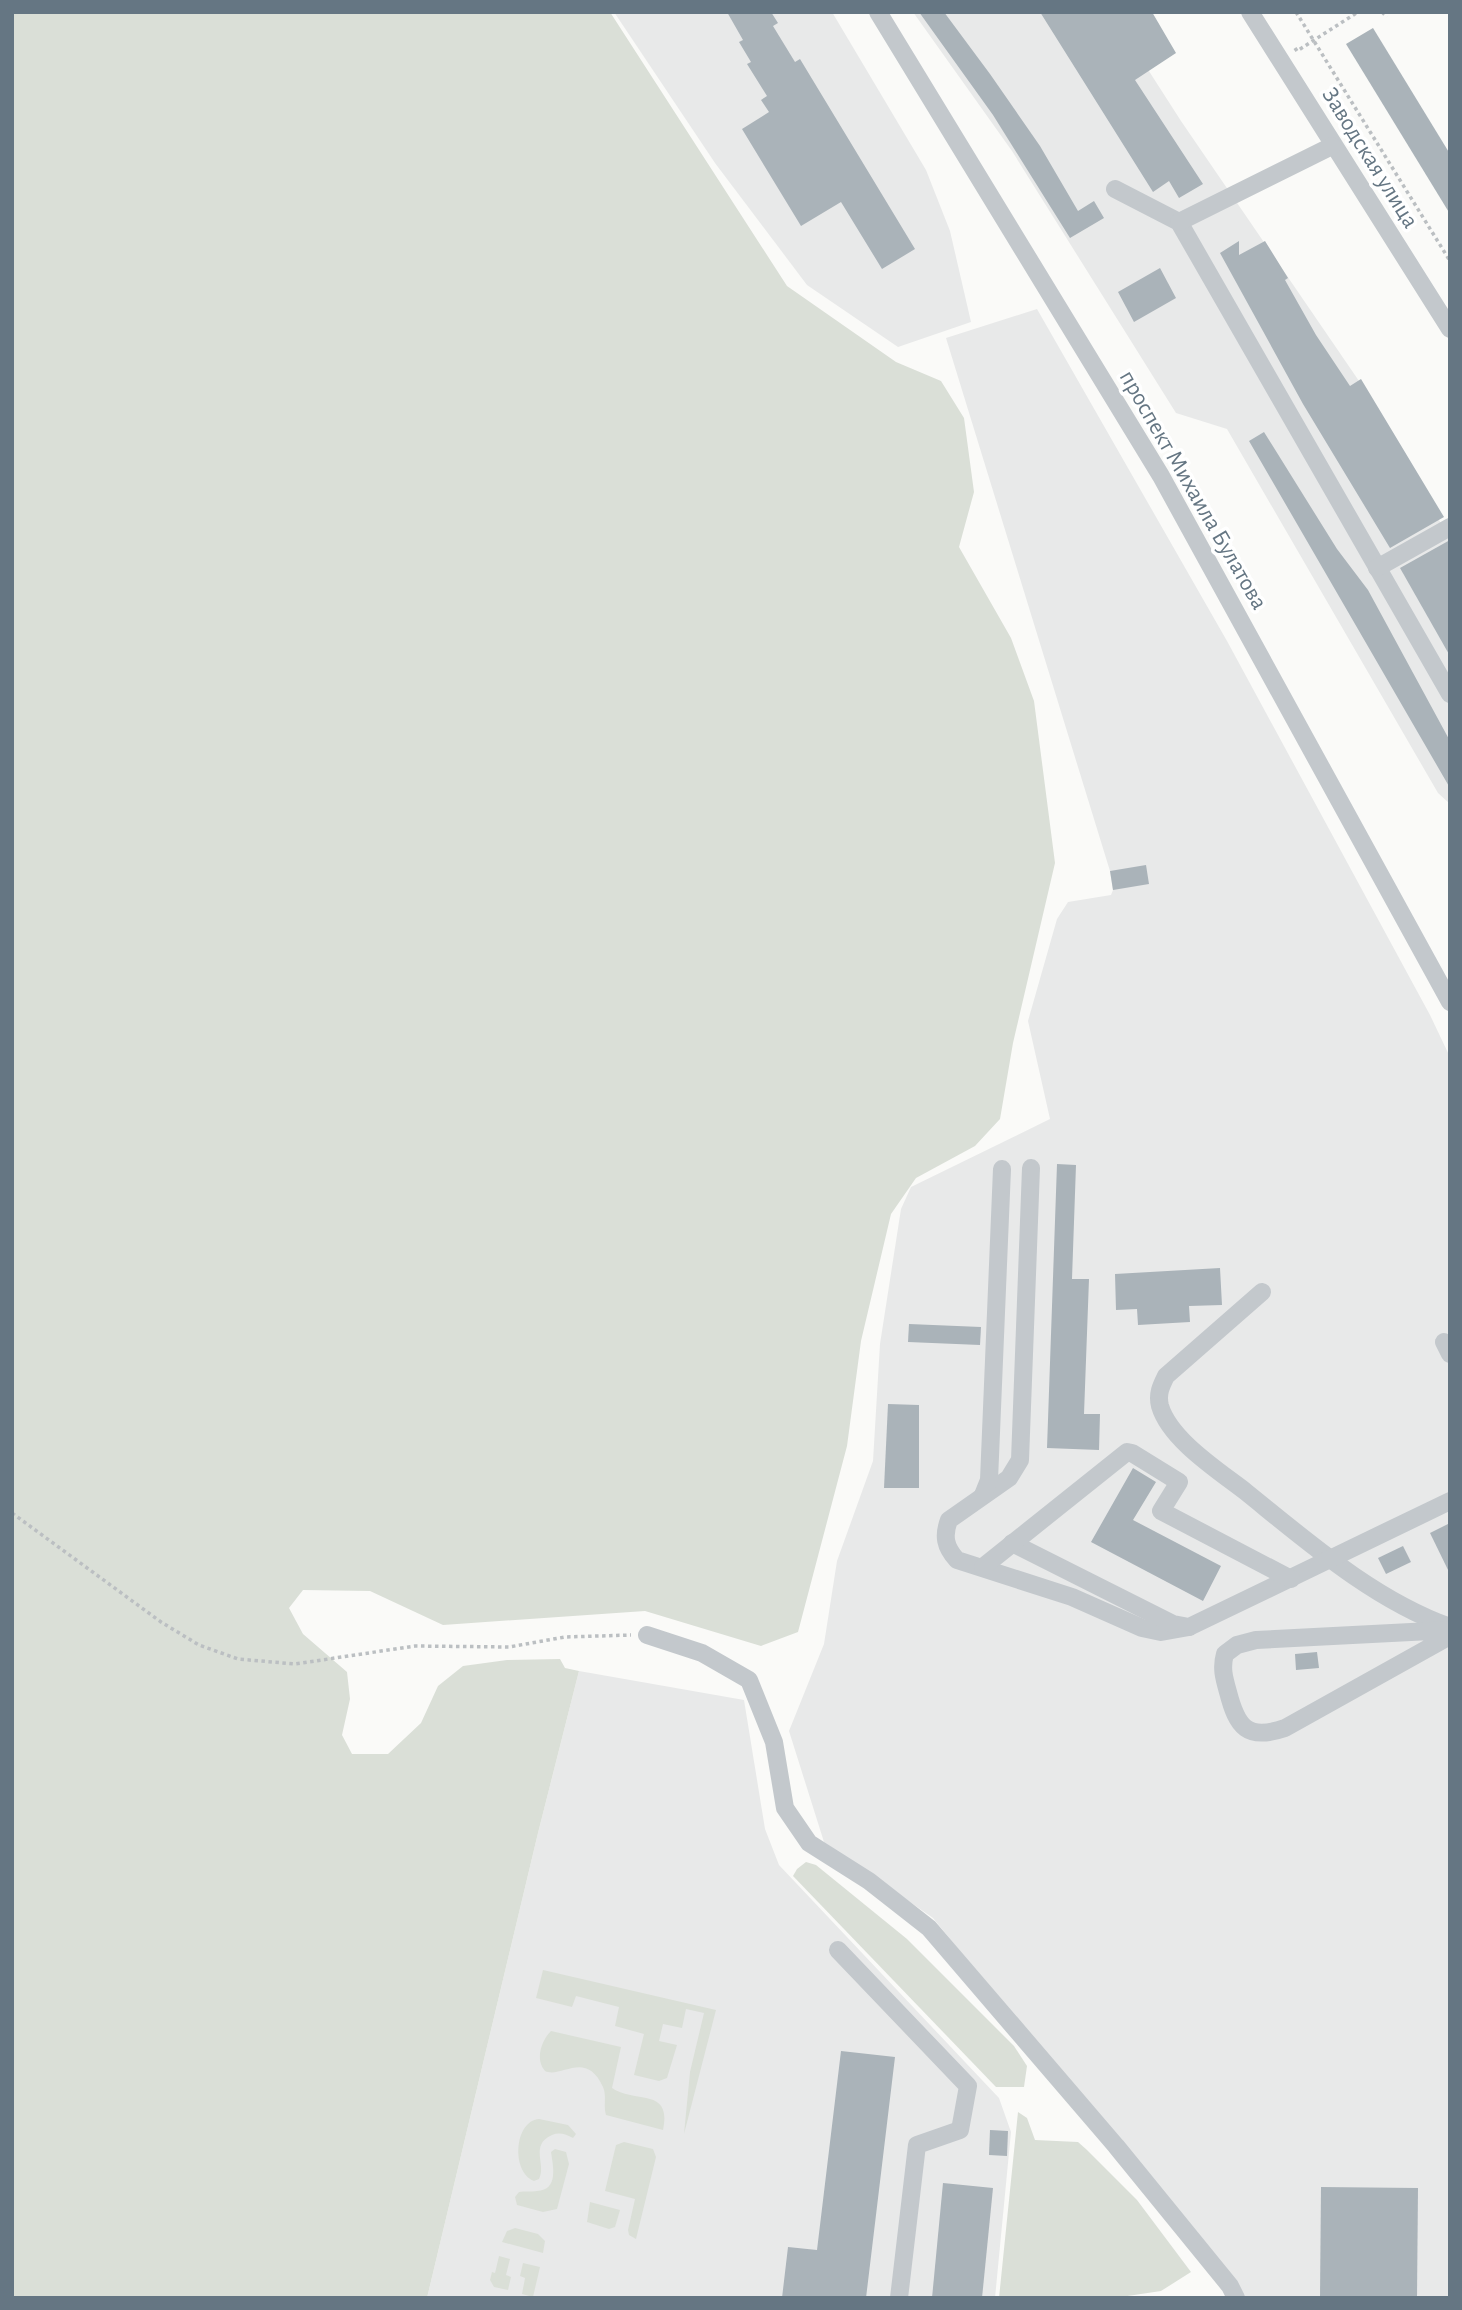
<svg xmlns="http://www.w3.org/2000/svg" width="1462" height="2310" font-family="'Alegreya Sans',sans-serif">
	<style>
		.built { fill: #e8e9e9 }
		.green { fill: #dadfd7 }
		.building { fill: #aab3b9 }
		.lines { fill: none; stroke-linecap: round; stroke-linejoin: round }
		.path { stroke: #bbbfc2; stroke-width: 3.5; stroke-dasharray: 3.5 3.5; stroke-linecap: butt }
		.minor { stroke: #c3c8cc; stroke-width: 18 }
		.labels { text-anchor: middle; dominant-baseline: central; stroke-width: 7; stroke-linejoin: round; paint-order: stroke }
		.street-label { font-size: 24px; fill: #657683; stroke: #fff }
	</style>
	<rect width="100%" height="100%" fill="#fafaf8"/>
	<g class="built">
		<path d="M614,12H832L926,170L950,231L971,322L898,347L807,285L715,163Z"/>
		<path d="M913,12H1111L1181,121L1359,381L1450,539V804L1438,793L1227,429L1176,413L1012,151Z"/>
		<path d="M1037,309L1227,641L1430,1015L1450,1057V2298H1243L933,1918L824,1842L789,1731L824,1644L837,1561L873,1461L880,1344L901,1209L911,1187L1050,1119L1028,1021L1057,919L1068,902L1111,895L1113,890L1110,871L946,338Z"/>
		<path d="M579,1671L744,1700L765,1829L779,1865L999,2098L1011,2132L995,2298H427L538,1833Z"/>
	</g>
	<g class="green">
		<path d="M12,12H610L787,286L896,362L941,381L964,418L974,492L959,547L1011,638L1034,701L1055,863L1013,1043L1000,1119L975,1146L916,1178L891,1214L861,1341L847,1446L798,1632L761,1646L645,1611L443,1625L370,1591L303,1590L289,1608L303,1634L347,1672L350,1699L342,1735L352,1754H388L421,1723L438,1686L463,1666L507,1660L560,1659L565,1668L579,1671L538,1833L427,2298H12Z"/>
		<path d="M806,1862L816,1865L907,1939L1014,2046L1027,2066L1024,2087H996L793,1876L797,1869Z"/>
		<path d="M543,1970L716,2010L684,2134L690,2072L704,2013L686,2009L682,2028L663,2024L659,2041L677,2045L667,2078L659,2081L634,2075L644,2034L615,2026L619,2007L576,1996L572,2007L536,1998Z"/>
		<path d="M551,2031L621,2047L612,2088C636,2104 672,2087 663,2130L606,2115C603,2105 607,2096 603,2087C586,2049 561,2079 545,2071C535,2060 541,2041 551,2031Z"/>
		<path d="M1018,2112L1027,2118L1035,2140L1078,2142L1087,2150L1137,2200L1191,2272L1161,2291L1114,2298H999Z"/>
		<path d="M539,2119L568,2125L576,2134L573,2138C566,2134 559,2132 552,2135C529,2145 547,2165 539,2179L534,2181C511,2172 514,2121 539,2119Z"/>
		<path d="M624,2142L653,2149L656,2157L636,2239L629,2235L628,2230L635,2199L605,2191L616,2145Z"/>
		<path d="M555,2149L566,2152L569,2164L557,2209L543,2212L517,2205L515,2197L519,2192C525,2191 531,2192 537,2191C559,2190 553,2166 551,2152Z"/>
		<path d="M590,2202L620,2210L615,2227L609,2229L587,2222Z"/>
		<path d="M515,2228L538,2234L545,2241L543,2253L502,2242L507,2231Z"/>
		<path d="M499,2256L510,2259L506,2275L511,2277L508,2290L494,2287L490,2280L492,2272L495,2273Z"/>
		<path d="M523,2263L540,2267L533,2297L522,2294L525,2278L520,2276Z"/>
	</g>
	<g class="building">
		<path d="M727,12H771L778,23L773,26L795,62L800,59L915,249L882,269L841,202L801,226L742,129L769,112L761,100L767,96L747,64L751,62L739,42L743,40Z"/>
		<path d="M919,12H944L990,74L1040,146L1078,211L1094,201L1104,218L1070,238L993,115Z"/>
		<path d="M1040,12H1152L1176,53L1135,80L1203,184L1179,198L1169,181L1153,192Z"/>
		<path d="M1373,28L1450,154V214L1346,44Z"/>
		<path d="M1239,241V255L1265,241L1288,278L1285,280L1316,335L1350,386L1361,379L1444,517L1390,548L1303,404L1220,253Z"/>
		<path d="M1160,268L1176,298L1134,322L1118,292Z"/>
		<path d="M1264,432L1337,549L1368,590L1450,741V788L1249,441Z"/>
		<path d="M1450,540V656L1400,568Z"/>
		<path d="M1146,865L1149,884L1113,890L1110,871Z"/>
		<path d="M1057,1164L1076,1165L1072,1279H1089L1084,1414H1100L1099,1450L1047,1448Z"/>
		<path d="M1220,1268L1222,1305L1189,1306L1190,1322L1138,1325L1137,1309L1116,1310L1115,1274Z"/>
		<path d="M909,1324L981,1327L980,1345L908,1342Z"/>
		<path d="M888,1404L919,1405V1488H884Z"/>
		<path d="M1133,1468L1156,1482L1133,1520L1221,1566L1203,1601L1091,1542Z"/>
		<path d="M1450,1523V1574L1430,1533Z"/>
		<path d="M1403,1546L1411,1562L1386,1574L1378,1558Z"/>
		<path d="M1317,1652L1319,1668L1296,1670L1295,1654Z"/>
		<path d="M841,2051L895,2057L866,2298H782L788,2247L817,2250Z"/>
		<path d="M990,2130L1008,2131L1007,2156L989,2155Z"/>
		<path d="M943,2183L993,2188L982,2298H932Z"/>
		<path d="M1321,2187L1418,2188L1417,2298H1320Z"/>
	</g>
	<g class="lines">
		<g class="path">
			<path d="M1296,12L1450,261"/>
			<path d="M1382,12L1387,17"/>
			<path d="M1295,48L1297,51L1358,12"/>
			<path d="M12,1513L161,1622L199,1645L238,1659L295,1664L415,1646L509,1647L565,1637L631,1635"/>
		</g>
		<g class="minor">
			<path d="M878,12L1161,476L1450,1002"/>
			<path d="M1250,12L1450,329"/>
			<path d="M1115,189L1179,222L1450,694"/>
			<path d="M1179,222L1332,146"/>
			<path d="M1377,568L1450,527"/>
			<path d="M1031,1168L1020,1460L1009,1478L949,1520C943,1536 945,1547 957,1560L1072,1597L1142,1628L1161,1632L1189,1627"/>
			<path d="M1262,1292L1166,1376C1161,1386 1157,1394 1160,1406C1170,1440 1219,1471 1246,1492C1308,1542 1374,1600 1450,1627"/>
			<path d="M1444,1342L1450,1354"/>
			<path d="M983,1495L989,1480L1002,1169"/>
			<path d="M1012,1543L1173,1624L1189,1627L1450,1501"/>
			<path d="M983,1567L1127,1452L1132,1453L1179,1482L1161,1511L1291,1579"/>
			<path d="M1450,1630L1256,1640L1237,1645L1225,1654C1221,1668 1224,1678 1228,1692C1237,1727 1247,1741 1285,1728L1450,1636"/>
			<path d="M647,1635L702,1653L749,1680L774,1742L785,1808L809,1843L869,1881L929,1928L1116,2146L1230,2286L1236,2298"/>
			<path d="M838,1950L968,2086L960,2130L917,2145L899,2298"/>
		</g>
	</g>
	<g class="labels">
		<g class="street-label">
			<text transform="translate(1370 158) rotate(58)">Заводская улица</text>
			<text transform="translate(1193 490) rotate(60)">проспект Михаила Булатова</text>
		</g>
	</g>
	<rect width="1462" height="2310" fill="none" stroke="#657683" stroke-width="28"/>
</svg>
